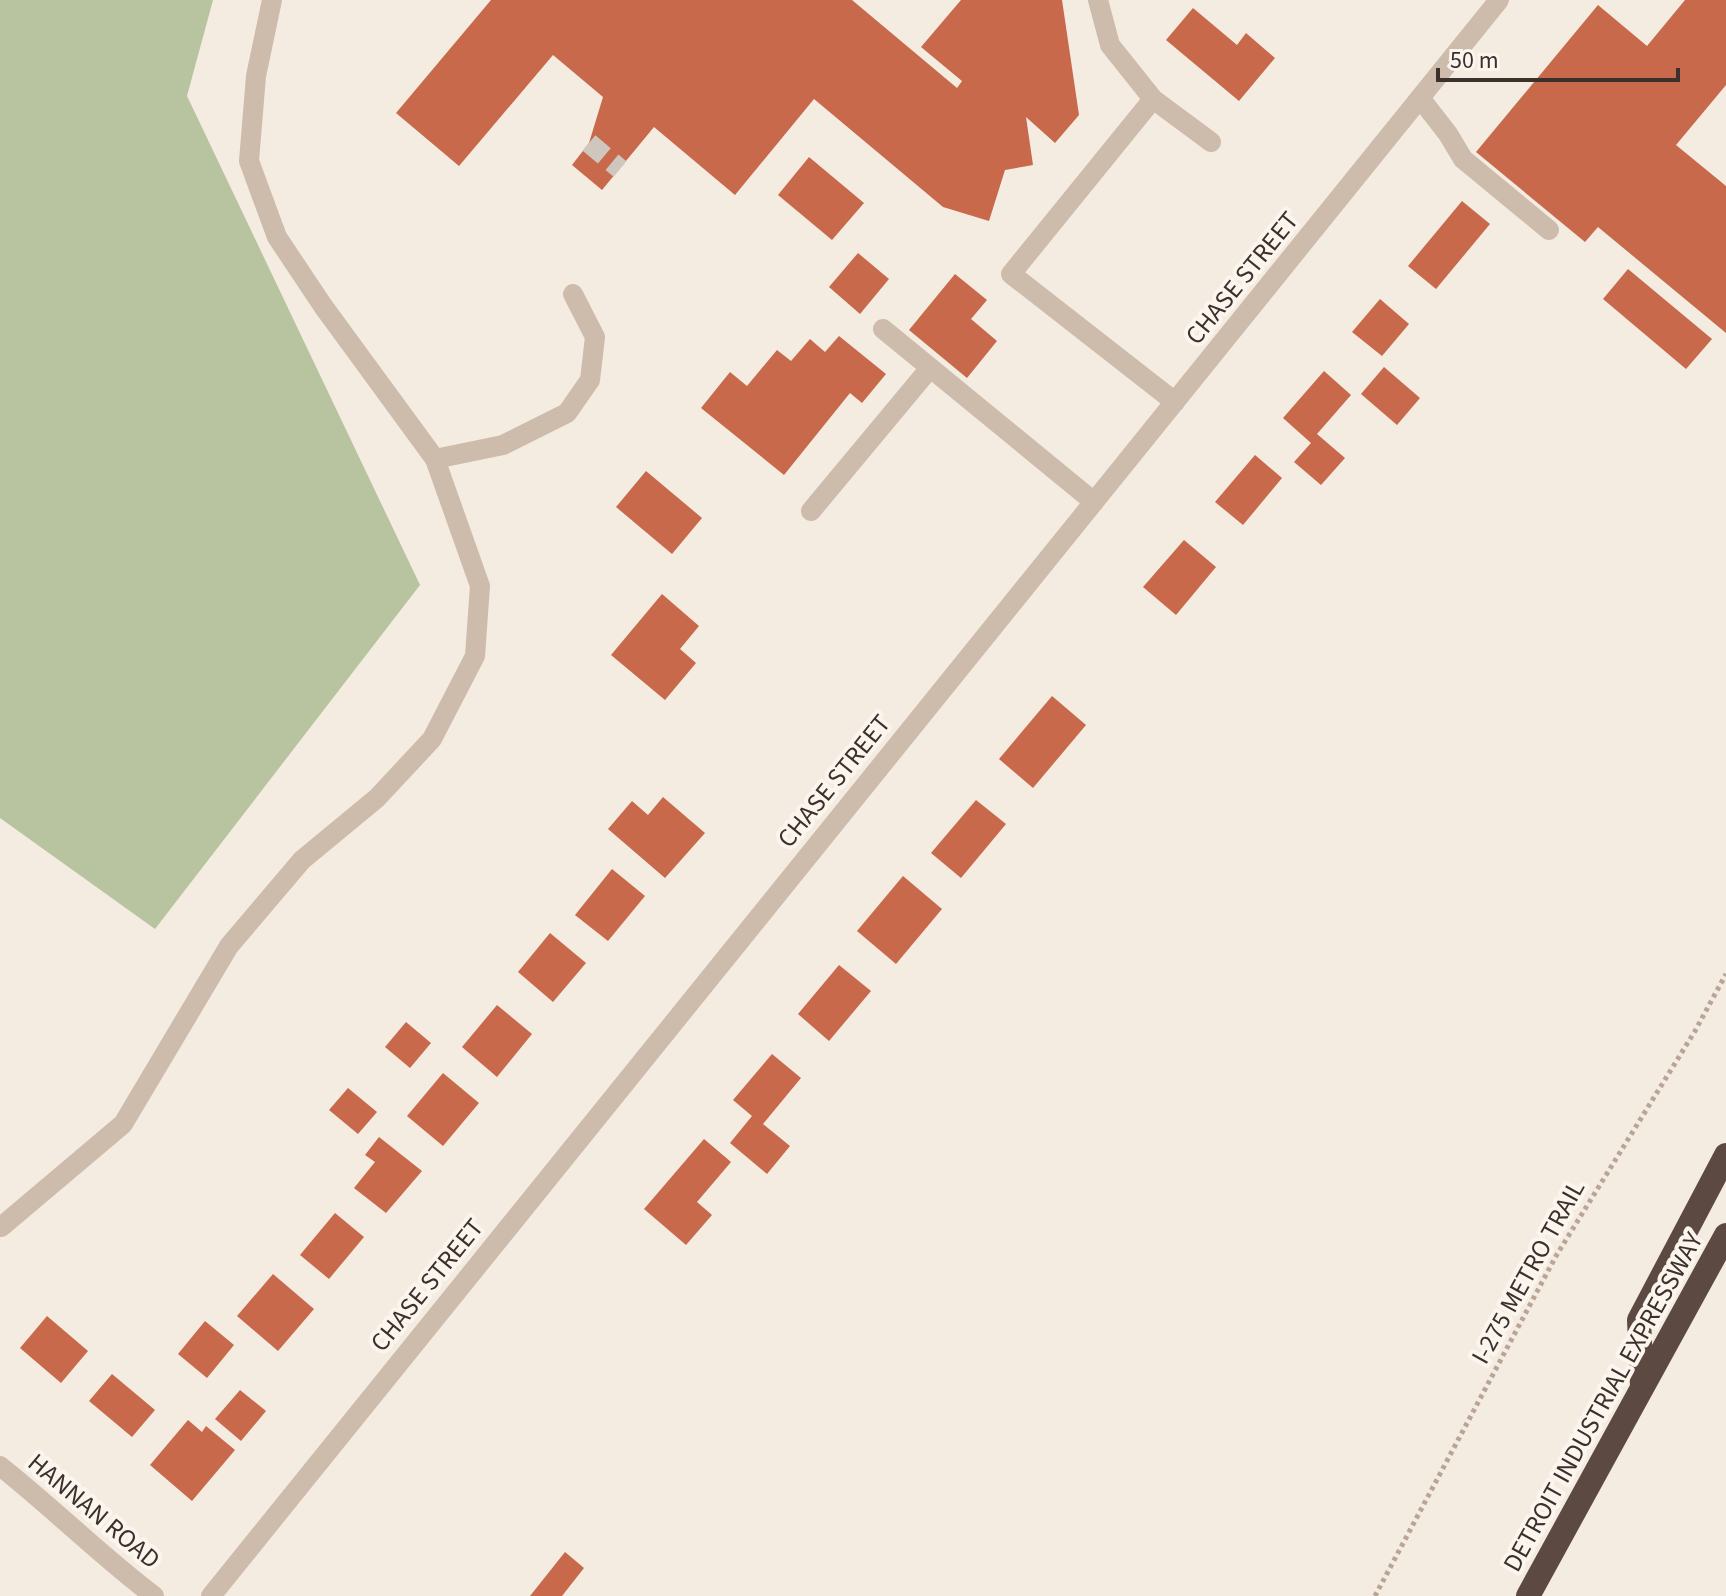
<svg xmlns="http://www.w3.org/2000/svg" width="1726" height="1596" font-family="'Source Sans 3',sans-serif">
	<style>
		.green { fill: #b8c4a0 }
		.building { fill: #c8694b }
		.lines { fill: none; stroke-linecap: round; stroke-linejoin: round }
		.minor-tunnel { stroke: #cfc6bd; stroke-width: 20; stroke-dasharray: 20 10; stroke-linecap: butt }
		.path { stroke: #b9a596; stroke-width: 5; stroke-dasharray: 4 4; stroke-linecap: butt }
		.minor { stroke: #cdbbac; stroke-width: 20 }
		.highway { stroke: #5c4a42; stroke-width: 24 }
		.labels { text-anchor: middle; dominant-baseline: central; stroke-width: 8; stroke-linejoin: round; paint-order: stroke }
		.street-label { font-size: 26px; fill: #3b302b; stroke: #fbf5ee }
	</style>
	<rect width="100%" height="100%" fill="#f4ebe1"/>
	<path class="green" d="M0,0H213L187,96L420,585L155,929L0,818Z"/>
	<g class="building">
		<path d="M491,0H852L957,88L962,81L921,47L961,0H1062L1079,115L1055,143L1026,117L1033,165L1005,170L989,221L943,207L814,99L735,195L654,127L602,190L572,165L589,143L603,97L553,55L459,166L396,113Z"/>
		<path d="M1685,0H1726V85L1676,145L1726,186V333L1598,227L1585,242L1476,152L1598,5L1647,46Z"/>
		<path d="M1193,8L1237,45L1246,33L1275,58L1239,101L1166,40Z"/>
		<path d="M809,157L864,203L832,240L778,195Z"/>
		<path d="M1462,201L1490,224L1436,289L1408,266Z"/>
		<path d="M858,253L889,279L860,314L829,287Z"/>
		<path d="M1628,269L1712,339L1686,369L1603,299Z"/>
		<path d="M955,274L987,300L971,319L997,341L967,378L909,330Z"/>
		<path d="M1380,299L1409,324L1382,356L1352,332Z"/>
		<path d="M839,336L886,374L862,403L850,393L784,475L701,408L730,372L747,386L777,350L791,361L810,339L825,352Z"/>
		<path d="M1384,367L1420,398L1397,425L1361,394Z"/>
		<path d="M1324,371L1351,395L1317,434L1345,458L1321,485L1294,462L1311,443L1283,418Z"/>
		<path d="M1255,455L1282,478L1243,525L1215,502Z"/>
		<path d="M646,471L702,518L672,554L616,507Z"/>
		<path d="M1184,540L1216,567L1176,615L1143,587Z"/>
		<path d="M662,594L699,626L680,649L696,663L665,700L611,655Z"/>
		<path d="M1052,696L1086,725L1033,788L999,759Z"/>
		<path d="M663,797L705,833L665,878L608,829L632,801L648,815Z"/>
		<path d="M976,800L1006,824L961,878L931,853Z"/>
		<path d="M612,869L645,896L608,941L575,915Z"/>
		<path d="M903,876L942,909L896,964L857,931Z"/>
		<path d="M550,933L586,963L553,1002L518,972Z"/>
		<path d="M839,965L871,991L829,1041L798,1014Z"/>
		<path d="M497,1005L532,1034L497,1077L462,1047Z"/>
		<path d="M406,1022L431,1043L410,1068L385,1047Z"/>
		<path d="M772,1054L801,1078L763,1124L790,1146L767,1174L730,1143L752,1116L733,1100Z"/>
		<path d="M443,1073L479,1103L443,1146L407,1116Z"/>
		<path d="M348,1088L377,1112L358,1134L329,1110Z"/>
		<path d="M379,1137L422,1171L386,1213L354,1188L375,1162L365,1155Z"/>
		<path d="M704,1139L731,1162L697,1202L712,1215L686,1245L644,1209Z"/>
		<path d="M335,1213L364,1237L329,1279L300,1255Z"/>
		<path d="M273,1274L314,1309L278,1351L237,1316Z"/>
		<path d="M47,1316L88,1351L61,1383L20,1348Z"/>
		<path d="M205,1321L234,1345L207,1378L178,1354Z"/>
		<path d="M112,1374L155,1410L132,1437L89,1401Z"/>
		<path d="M240,1390L266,1411L241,1441L215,1419Z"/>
		<path d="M188,1420L202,1432L206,1426L235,1450L192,1501L150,1465Z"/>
		<path d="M565,1552L584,1568L562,1596H530Z"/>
	</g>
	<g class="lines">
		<path class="minor-tunnel" d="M589,143L620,169"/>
		<path class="path" d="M1375,1596L1556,1256L1695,1031L1726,974"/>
		<g class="minor">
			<path d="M1098,0L1110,45L1153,99L1211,142"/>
			<path d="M1420,98L1448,134L1463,159L1549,230"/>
			<path d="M1153,99L1011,274L1175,402"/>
			<path d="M883,329L1094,502"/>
			<path d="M435,459L503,445L567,413L590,380L595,337L573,294"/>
			<path d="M811,511L930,368"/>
			<path d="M1,1227L123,1124L229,946L302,860L377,798L432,739L475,656L480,586L435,459L323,306L277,237L249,161L256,76L272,0"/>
			<path d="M0,1466C53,1508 100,1555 154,1596"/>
			<path d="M211,1596L1499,0"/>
		</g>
		<g class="highway">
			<path d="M1642,1386L1639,1320L1726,1155"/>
			<path d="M1528,1596L1726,1235"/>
		</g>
	</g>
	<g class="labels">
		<g class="street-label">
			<text transform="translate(1242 278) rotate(-51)">CHASE STREET</text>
			<text transform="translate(834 781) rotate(-51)">CHASE STREET</text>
			<text transform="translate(1528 1272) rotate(-61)">I-275 METRO TRAIL</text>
			<text transform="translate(427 1285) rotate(-51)">CHASE STREET</text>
			<text transform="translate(1603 1402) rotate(-61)">DETROIT INDUSTRIAL EXPRESSWAY</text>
			<text transform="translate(94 1511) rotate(40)">HANNAN ROAD</text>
		</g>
	</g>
	<path d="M1438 68v12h240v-12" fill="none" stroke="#3b302b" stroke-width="4"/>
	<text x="1450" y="68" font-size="24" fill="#3b302b" stroke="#fbf5ee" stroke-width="6" paint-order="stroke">50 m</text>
</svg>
